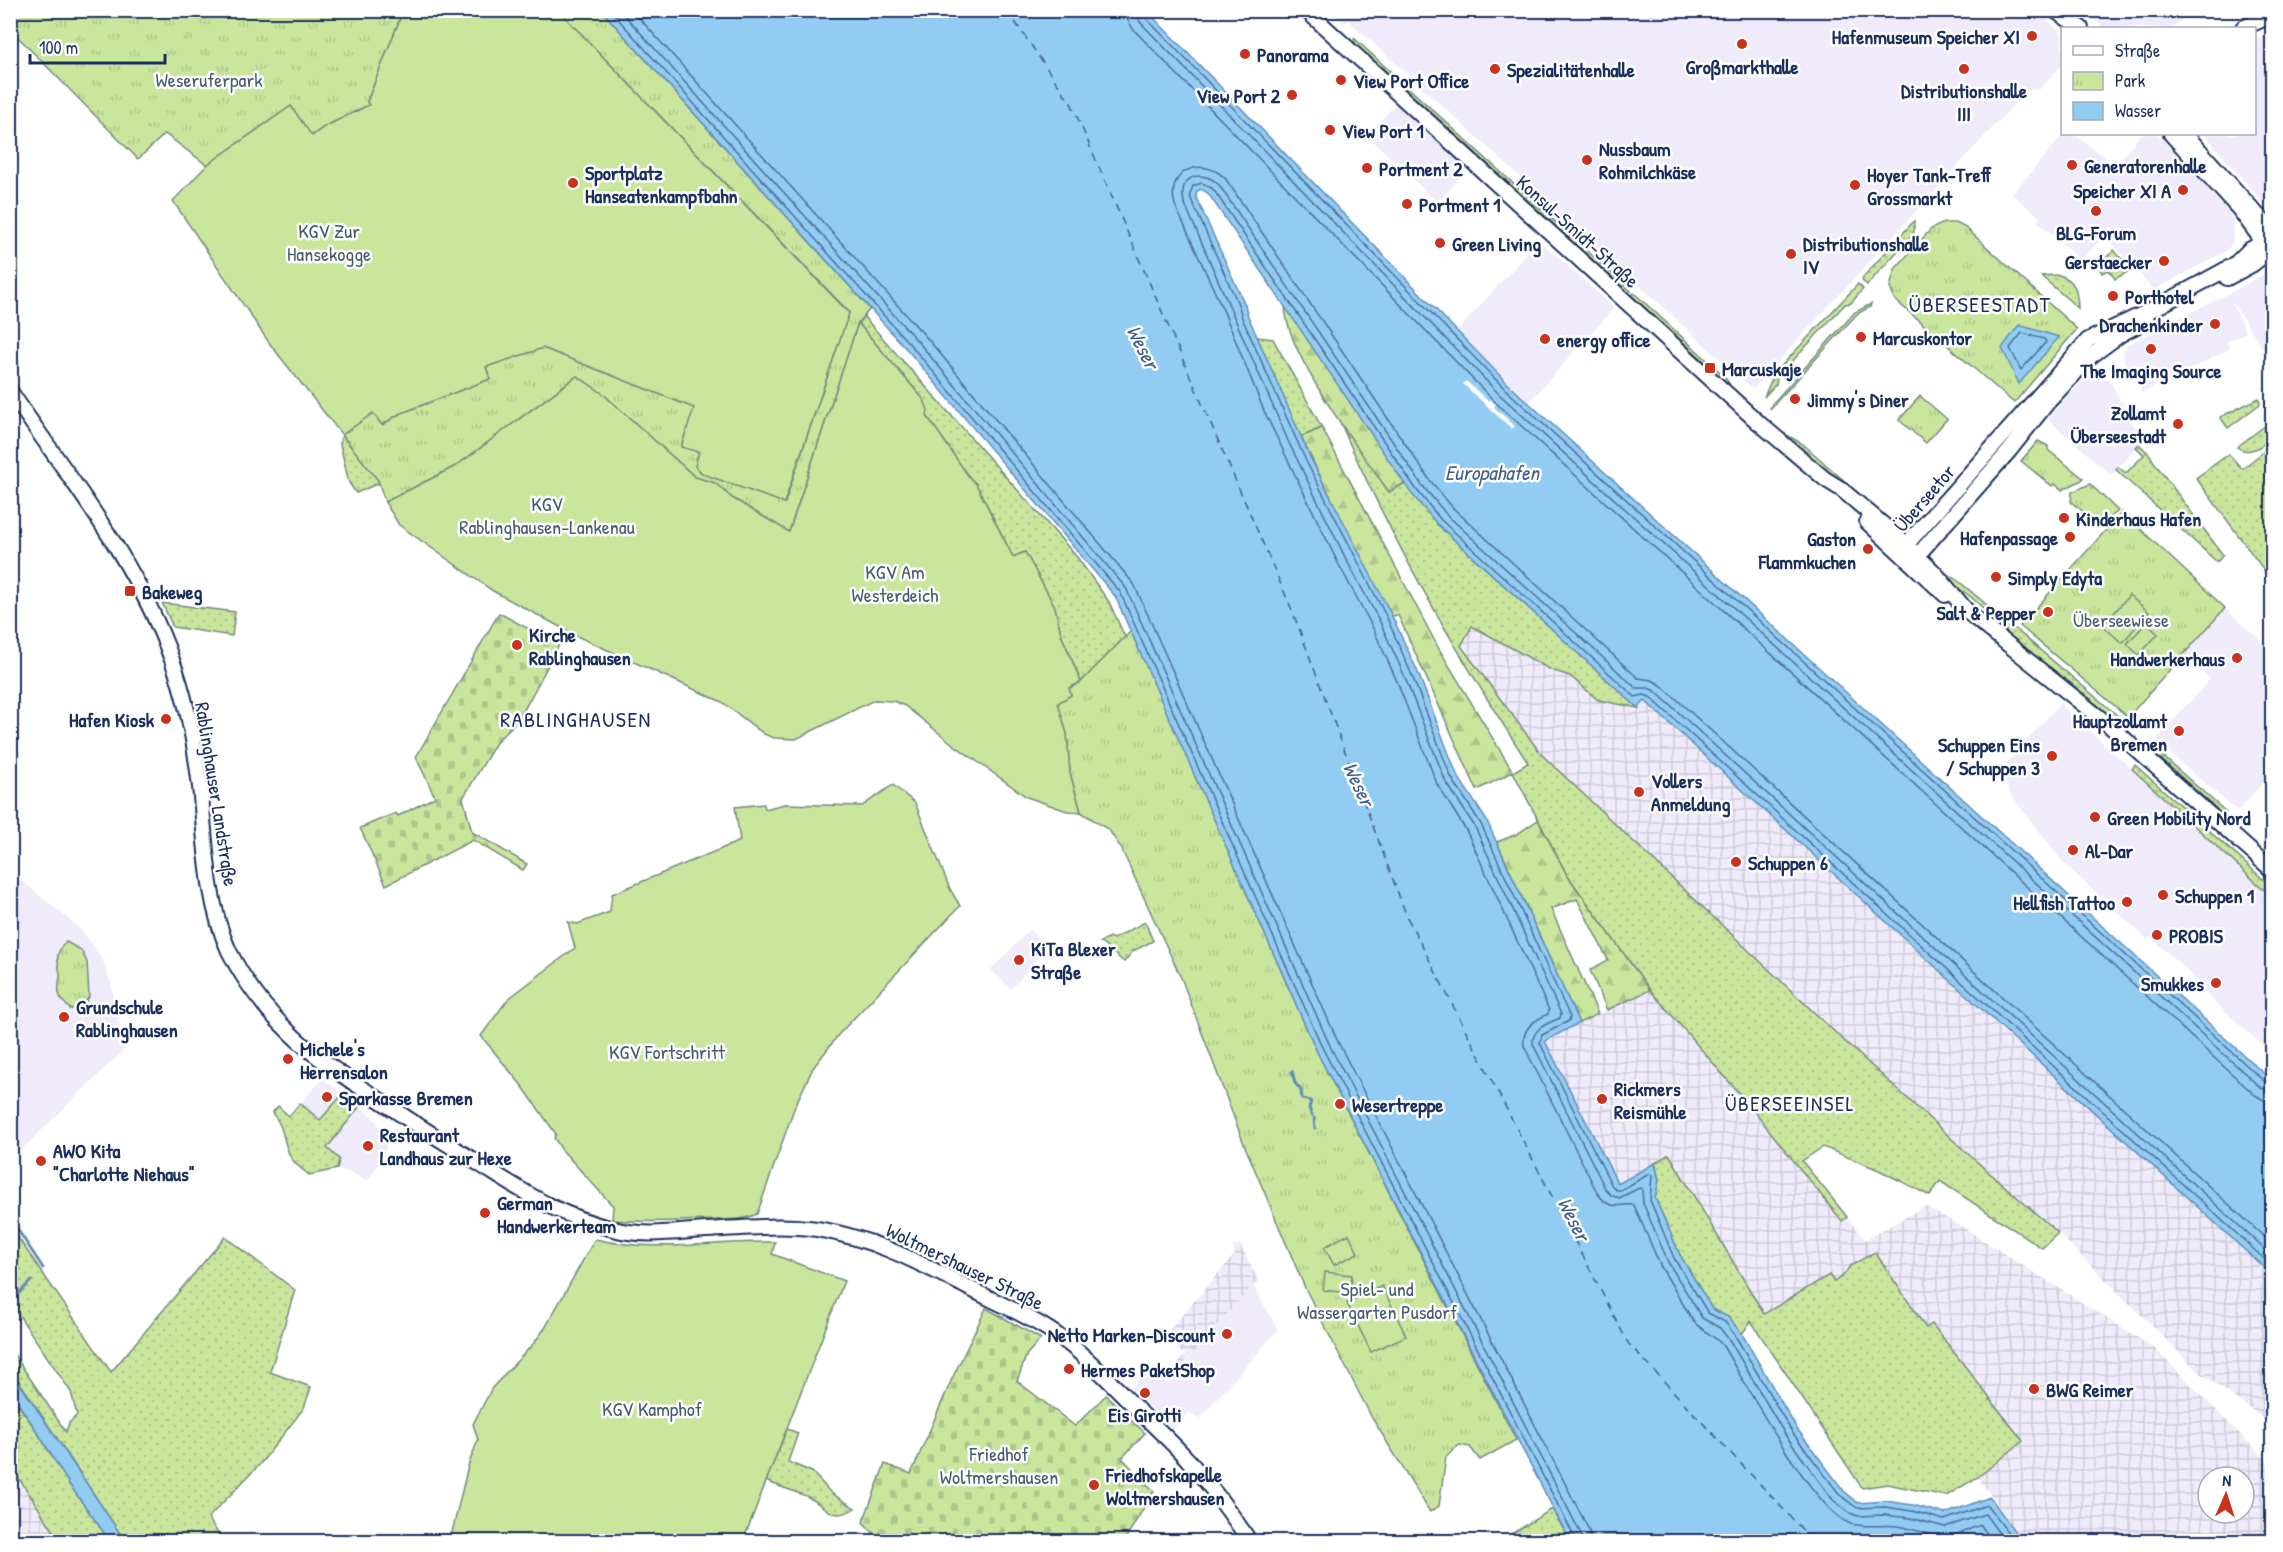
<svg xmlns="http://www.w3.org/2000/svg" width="2283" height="1552" font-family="'Patrick Hand',sans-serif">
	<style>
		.built { fill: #f0ebfa }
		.industrial { fill: url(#industrial-grid); fill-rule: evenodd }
		.grass { fill: url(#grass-dots); stroke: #728a7e; stroke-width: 1.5 }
		.forest { fill: url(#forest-firs); stroke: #728a7e; stroke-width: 1.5 }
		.cemetery { fill: url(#cemetery-stones); stroke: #728a7e; stroke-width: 1.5 }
		.park { fill: url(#park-tufts); stroke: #728a7e; stroke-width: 1.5 }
		.garden { fill: #cae69d; stroke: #728a7e; stroke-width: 1.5 }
		.water { fill: #93ccf2; stroke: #638db7; stroke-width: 1.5 }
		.pier { fill: #fff }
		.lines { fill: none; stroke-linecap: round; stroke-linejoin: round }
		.shore { stroke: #4b6e99; stroke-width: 1.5 }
		.stream { stroke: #638db7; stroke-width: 3 }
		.ferry { stroke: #3f5e8a; stroke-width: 1.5; stroke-dasharray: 8 6; stroke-linecap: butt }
		.minor-casing { stroke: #1b2f5e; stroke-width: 18 }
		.minor { stroke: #fff; stroke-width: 14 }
		.poi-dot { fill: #c8321e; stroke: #fff; stroke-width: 2 }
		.labels { text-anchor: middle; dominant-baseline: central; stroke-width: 5; stroke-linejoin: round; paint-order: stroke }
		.poi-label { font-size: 20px; font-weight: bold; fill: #1b2f5e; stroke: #fff; text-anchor: start }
		.park-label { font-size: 20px; fill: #475d6e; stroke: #fff }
		.street-label { font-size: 20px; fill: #1b2f5e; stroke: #fff }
		.water-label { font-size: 21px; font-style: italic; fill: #3f5e8a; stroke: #fff }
		.neighbourhood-label { font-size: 21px; letter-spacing: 1.5px; fill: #1b2f5e; stroke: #fff }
		.quarter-label { font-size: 22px; letter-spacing: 1.5px; fill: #1b2f5e; stroke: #fff }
	</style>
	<defs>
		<pattern id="industrial-grid" width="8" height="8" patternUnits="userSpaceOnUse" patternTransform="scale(1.5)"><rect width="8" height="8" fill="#f0ebfa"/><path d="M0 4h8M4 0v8" fill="none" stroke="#cdcad9"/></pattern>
		<pattern id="grass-dots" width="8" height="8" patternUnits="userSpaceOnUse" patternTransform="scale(1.5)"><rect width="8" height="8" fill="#cae69d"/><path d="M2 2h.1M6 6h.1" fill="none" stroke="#adc68a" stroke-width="1.8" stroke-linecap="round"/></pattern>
		<pattern id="forest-firs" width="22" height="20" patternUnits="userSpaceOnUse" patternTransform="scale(1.5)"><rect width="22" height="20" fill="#cae69d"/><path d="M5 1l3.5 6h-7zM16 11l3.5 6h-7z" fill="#adc68a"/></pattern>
		<pattern id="cemetery-stones" width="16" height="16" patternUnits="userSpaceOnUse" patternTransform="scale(1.5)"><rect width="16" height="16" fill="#cae69d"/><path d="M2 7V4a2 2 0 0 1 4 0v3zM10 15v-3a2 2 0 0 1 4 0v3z" fill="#adc68a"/></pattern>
		<pattern id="park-tufts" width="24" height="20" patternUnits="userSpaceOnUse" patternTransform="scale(1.5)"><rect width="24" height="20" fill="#cae69d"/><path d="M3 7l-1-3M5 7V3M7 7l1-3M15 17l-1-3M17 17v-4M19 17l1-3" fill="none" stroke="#adc68a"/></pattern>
	</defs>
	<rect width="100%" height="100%" fill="#fff"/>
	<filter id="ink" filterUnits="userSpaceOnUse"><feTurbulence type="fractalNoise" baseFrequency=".0167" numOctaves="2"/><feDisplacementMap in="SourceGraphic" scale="12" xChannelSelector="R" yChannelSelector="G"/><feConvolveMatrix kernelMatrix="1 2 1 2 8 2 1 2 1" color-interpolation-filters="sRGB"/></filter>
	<g filter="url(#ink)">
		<g class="built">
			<path d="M1332,11H2036L2062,33V65L2040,89L2027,90L1753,389L1348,20L1345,23Z"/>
			<path d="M2083,11H2190L2173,28H2104Z"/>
			<path d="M2272,32V213L2204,134H2254L2255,40Z"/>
			<path d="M1400,105L1466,165L1464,173L1438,203L1367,135L1394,106Z"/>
			<path d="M2064,134H2073L2116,165L2141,134H2158L2230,212L2233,219L2234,233L2232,244L2226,251L2154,290L2105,235L2081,260L2037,221L2040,217L2012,194Z"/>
			<path d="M1539,240L1614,308L1529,402L1509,385L1457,331Z"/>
			<path d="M2272,269V362L2230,299L2246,332L2227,342L2230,349L2142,393L2125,362L2123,353L2127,345L2234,291Z"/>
			<path d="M2093,370H2098L2110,381L2142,441L2111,475L2047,418Z"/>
			<path d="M2225,608L2272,651V772L2238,811L2155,741L2210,679L2183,655Z"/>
			<path d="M2060,704L2272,897V1054L2195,984L2198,981L2151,937L2148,940L2063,862L2010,794L2001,769Z"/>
			<path d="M21,880L80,929L93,945L104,963L111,983L124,1050L11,1160L10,891Z"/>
			<path d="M1029,930L1044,944L1046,950L1011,989L991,970Z"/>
			<path d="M323,1079L343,1094L320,1120L300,1103Z"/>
			<path d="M360,1106L376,1121L384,1135L386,1144L384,1154L368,1181L349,1172L337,1169L339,1159L327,1149Z"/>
			<path d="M1253,1285L1278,1330L1199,1419L1189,1412L1173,1430L1131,1388L1148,1368L1166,1385Z"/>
		</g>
		<g class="industrial">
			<path d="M1472,626L1551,670L1570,676L1598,700H1644L2272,1275V1425L2198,1371L2058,1233L1976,1161L1839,1036L1542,755L1461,646Z"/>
			<path d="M1650,990L1744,1099L1842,1220L1847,1217L1865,1240L1925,1206L1964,1228L2154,1348L2272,1466V1541H2023L1978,1477L2022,1442L1932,1325L1926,1328L1875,1253L1850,1266L1843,1276L1834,1282L1829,1276L1764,1314L1669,1154L1618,1185L1545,1040ZM2208,1477H2244V1513H2208Z"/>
			<path d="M1240,1244L1259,1282L1253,1285L1165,1385L1161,1382L1185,1355L1164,1336L1235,1254L1233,1246Z"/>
			<path d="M11,1456L68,1541H11Z"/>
		</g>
		<g class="grass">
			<path d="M1354,38L1631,291L1629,293L1367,54L1362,53L1356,48Z"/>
			<path d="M1914,221V233L1867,285L1862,281L1863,277Z"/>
			<path d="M2059,275C2077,280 2077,293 2078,308L2041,276Z"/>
			<path d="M1858,284L1863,289L1851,303L1845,304L1777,378L1776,384L1764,397L1774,374Z"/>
			<path d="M1634,293L1717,369L1726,378L1733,391L1707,369L1706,363L1631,295Z"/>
			<path d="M1871,304L1870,307L1857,314L1770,409L1772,404L1855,312Z"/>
			<path d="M863,316L1077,557L1109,602L1125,637L1081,682L1061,634L1055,607L1025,552L1013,557L976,484L969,478L927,416L924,400L858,323Z"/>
			<path d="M1257,337L1273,339L1322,428L1301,437Z"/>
			<path d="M2259,398L2260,404L2228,428L2220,417Z"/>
			<path d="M1338,417L1389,492L1405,483L1437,524L1638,708L1598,700L1570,676L1551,670L1472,626L1461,646L1542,755L1839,1036L1976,1161L2058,1233L2042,1248L1940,1181L1930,1196L1879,1170L1823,1147L1802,1161L1847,1217L1842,1221L1744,1099L1650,990L1567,875L1513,772L1528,763C1456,653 1390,539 1338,417Z"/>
			<path d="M2270,422C2279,437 2252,459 2237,447Z"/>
			<path d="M1778,430L1803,444L1895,526L1894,527L1819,469V464L1797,445H1791Z"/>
			<path d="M342,435L378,480L379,483L356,493L349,483L340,444Z"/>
			<path d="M2139,444L2150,455L2154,462L2223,555L2217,562L2116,470L2118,467L2126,473L2144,455L2136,447Z"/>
			<path d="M2272,445V581L2196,478L2229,454L2242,469Z"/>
			<path d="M1939,568L1961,583L2118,716L2115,720L2095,703L2093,704L2092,700L2050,667H2044L2015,642L1996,620L1971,597L1950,582Z"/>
			<path d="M162,603L235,612L232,636L173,627Z"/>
			<path d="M2151,746L2226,812L2221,817L2218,814L2217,809L2161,759L2156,760L2152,755Z"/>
			<path d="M2135,765L2272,887V897L2132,769Z"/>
			<path d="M1145,922L1153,941L1133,951L1124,962L1100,942L1109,937L1113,939Z"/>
			<path d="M343,1094L360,1106L327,1148L339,1159L337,1169L309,1175C303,1170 295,1164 291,1158C282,1142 285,1126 272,1113L278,1106L289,1116L300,1103L320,1120Z"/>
			<path d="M1669,1154L1764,1314L1829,1275L1834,1282L1843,1276L1850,1266L1875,1252L1926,1328L1932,1324L2023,1441L1978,1477L1946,1496L1887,1484L1862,1488L1751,1321L1742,1334L1728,1317L1712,1309L1680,1255L1655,1198L1659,1180L1655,1163Z"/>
			<path d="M10,1226L111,1372L225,1237L295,1290L270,1372L311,1387L304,1408L261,1463L208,1518L223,1541H203L199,1537L193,1541H125L11,1369V1350L66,1432L69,1423L77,1415L71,1392L16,1311L11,1314Z"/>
			<path d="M10,1393L38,1433L69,1484L110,1541H60L11,1466Z"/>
			<path d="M787,1429L798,1433L788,1462L812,1472L831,1493L855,1508C833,1523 826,1506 808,1497C794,1491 780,1487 766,1481Z"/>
			<path d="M1552,1509L1570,1541L1498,1542Z"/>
		</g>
		<g class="forest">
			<path d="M1285,306L1405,483L1389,492C1360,450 1286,355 1285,306Z"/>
			<path d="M1322,428L1439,649L1513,772L1477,790L1398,615L1392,616L1359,555L1301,437Z"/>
			<path d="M1538,820L1567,875L1650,990L1607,1010L1590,970L1608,960L1577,899L1551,909L1598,1014L1579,1023L1497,842L1517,834Z"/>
		</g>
		<g class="cemetery">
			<path d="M499,613L559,645L519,719L497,741L463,798L472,832L527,864L523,870L473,840L386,885L360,828L396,813L398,816L435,797L416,757Z"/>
			<path d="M986,1308L1041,1339L1027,1354L1017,1381L1075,1426L1106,1395L1145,1433L1122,1458L1154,1491L1124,1541H881L863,1522L885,1464L911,1474L951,1381Z"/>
		</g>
		<g class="park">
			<path d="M10,11H403L367,102L369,105L324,127L311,136L291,106L207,165L165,134L138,159L11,30Z"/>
			<path d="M559,11H602L870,309L858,323L789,532L732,498L715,483L695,477L602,393L577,376L456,466L385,502L378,480L342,435L373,413L382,425L399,414L490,379L486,367L543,348L695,408L681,446L699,452L695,466L703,474L785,502L849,312Z"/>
			<path d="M1944,223H1956L1966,228L2077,329L2014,403L1894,299L1890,287L1895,269L1931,229Z"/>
			<path d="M2114,250L2131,270L2115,279L2109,270L2102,273L2098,266Z"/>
			<path d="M1920,396L1947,419L1926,443L1899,420Z"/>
			<path d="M2038,441L2048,446V450L2083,478L2082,480L2062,490L2055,484L2052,486L2021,461Z"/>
			<path d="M2090,484L2118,511L2101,525L2071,502L2072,492Z"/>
			<path d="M2122,512L2225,608L2128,717L2020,626Z"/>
			<path d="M1131,631L1318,1054L1516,1440L1480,1460L1470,1447L1459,1445L1446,1457L1439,1506L1430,1512L1372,1418L1305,1288L1244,1144L1182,980L1121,848L1109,830L1081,812L1070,773L1067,734L1057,703L1071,695L1068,689L1081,682Z"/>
			<path d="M66,942L81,950L87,962L89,997L80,1009H70C62,1001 57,996 59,984C59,981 61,976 60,974C58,960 54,953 66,942Z"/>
		</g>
		<g class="garden">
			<path d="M403,11H559L849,313L784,503L703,474L695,466L699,452L681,447L694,408L543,348L486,367L490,379L399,414L382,425L373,413L342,435L270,344L173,201L207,165L291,106L312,136L324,127L369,105L367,102Z"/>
			<path d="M858,323L924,400L928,410L927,416L969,477L976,484L1013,557L1025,552L1055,607L1061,634L1081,682L1069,688L1071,695L1058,703L1067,734L1070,773L1081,812L1067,811L1027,797L954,745L905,706L893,701L874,700L796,739L774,738L764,734L722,702L579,637L493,591L399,525L385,502L456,466L577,376L602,393L695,477L715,483L732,498L789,532Z"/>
			<path d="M2129,595L2149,612L2122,643L2103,626Z"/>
			<path d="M2146,623L2158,634L2139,655L2127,644Z"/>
			<path d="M893,785L915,803L950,889L960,906L839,1034L813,1068L795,1106L757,1214C743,1221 727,1219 711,1220C678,1221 645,1223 612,1220L613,1206L562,1150L554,1138L556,1134L523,1087L481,1036L508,999L575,948L568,922L577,924L610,912L612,894L740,841L735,807L764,804L765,809L784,804L862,806Z"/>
			<path d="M1349,1234L1358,1253L1334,1265L1324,1247Z"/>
			<path d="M595,1239C654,1253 715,1241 775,1242L772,1254L844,1281L743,1541H450L468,1466L478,1440L473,1424L492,1388L534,1343L545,1328Z"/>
			<path d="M1325,1272L1352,1275L1350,1293L1323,1290Z"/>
			<path d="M1382,1286L1406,1336L1371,1352L1347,1303Z"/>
		</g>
		<g class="water">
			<path d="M602,11H1147L1509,385L2272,1081V1275L1645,701L1638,708L1437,524L1411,493L1208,193L1201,189L1197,191L1196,197L1245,305L1248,316L1311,459L1392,616L1417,670L1457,775L1487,821L1579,1023L1545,1041L1618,1184L1655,1163L1659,1180L1655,1198L1680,1255L1712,1309L1728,1317L1742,1334L1797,1429L1844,1491L1858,1503L1885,1501L1913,1505L1945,1514L1990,1497L2018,1536L2013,1542L1570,1541L1318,1054L1115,596L910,353Z"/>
			<path d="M2019,325L2059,337L2019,384L2002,348Z"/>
			<path d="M10,1369L125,1541H110L69,1484L38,1433L11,1393Z"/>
		</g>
		<path class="pier" d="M1466,381L1488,401L1490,399L1496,404L1494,407L1515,426L1512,429L1463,384Z"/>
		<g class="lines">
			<g class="shore">
				<path d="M610,10L914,349L1120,592L1324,1051L1574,1536L1575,1542"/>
				<path d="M620,10L920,344L1126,588L1331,1048L1581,1534L1582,1542"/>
				<path d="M632,10L927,338L1134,584L1339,1044L1589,1530L1591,1542"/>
				<path d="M1127,10L1128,20L1133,29L1494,401L2255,1095L2264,1100L2272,1101"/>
				<path d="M1136,10L1140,22L1500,395L2261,1088L2272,1092"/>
				<path d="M1143,10L1145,17L1505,389L2266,1083L2272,1085"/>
				<path d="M2022,333L2044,339L2046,342L2021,370L2010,348Z"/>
				<path d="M1992,1542L1981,1525C1970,1528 1959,1536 1947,1536C1931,1537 1913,1528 1897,1526C1883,1524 1865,1528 1851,1524C1814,1512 1745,1383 1723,1346C1713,1334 1703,1332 1693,1321L1660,1265L1634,1205C1618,1203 1611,1212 1598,1194L1524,1046C1522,1028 1533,1021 1548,1014L1549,1010L1467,832L1437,784L1396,679L1372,626L1339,565L1264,411L1224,312L1175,205C1165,171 1201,155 1225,178L1429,479L1453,508L1638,678L1652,680L1661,685L2272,1244"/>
				<path d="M2001,1542V1536L1985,1514L1945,1527L1910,1518L1884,1515L1857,1516L1850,1513L1833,1500L1786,1436L1730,1341L1720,1328L1702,1318L1668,1262L1643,1203L1642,1189L1639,1188L1619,1198L1611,1195L1606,1190L1533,1044C1532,1028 1547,1024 1560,1018L1561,1014L1475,827L1445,780L1404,675L1380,622L1347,561L1289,443L1184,202C1177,176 1202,168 1219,185L1422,485L1447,515L1636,688H1648L1655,691L2272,1256"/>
				<path d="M2009,1542V1534L1987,1505L1944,1520L1912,1511L1885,1507L1857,1508L1840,1495L1792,1432L1736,1337L1725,1322L1708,1313L1674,1258L1650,1200L1652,1175L1649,1174L1621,1190H1616L1612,1186L1540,1043L1542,1035L1569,1021L1570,1017L1481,824L1451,777L1411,673L1387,618L1306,461L1242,318L1239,306L1191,199L1190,194L1193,186L1202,183L1213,189L1416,489L1441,520L1635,697L1644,695L1650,697L2272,1266"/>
			</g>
			<g class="stream">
				<path d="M1292,1071L1295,1083L1301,1090L1302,1099L1311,1101L1309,1108L1312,1115"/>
				<path d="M1314,1118L1315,1128"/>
				<path d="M10,1218L43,1268"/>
				<path d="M10,1302L31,1281"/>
			</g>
			<path class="ferry" d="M1007,10L1072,105L1292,610L1407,917L1628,1343L1814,1542"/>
			<defs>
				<g id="minor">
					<path d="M1306,10L1759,423L1825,479L1841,489L1899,538L1935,573L1967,611"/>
					<path d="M2054,10L2081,28"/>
					<path d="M2243,28L2272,15"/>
					<path d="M2171,134L2239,209L2263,242L2271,246"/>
					<path d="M2185,134L2263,221L2272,235"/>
					<path d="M2227,278L2253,264L2272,249"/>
					<path d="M10,391C68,477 137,561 172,660C187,700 195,745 200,787C206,841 206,901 229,951C244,981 266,1010 290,1033C323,1065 364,1089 402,1115C428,1132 454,1148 481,1165C527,1194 559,1216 613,1229C643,1237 675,1232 706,1230C741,1228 782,1224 817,1229C872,1238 914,1260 963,1285C993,1301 1026,1314 1054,1333C1084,1353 1110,1382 1136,1408C1153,1425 1172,1442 1188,1460C1211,1486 1231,1513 1250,1542"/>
					<path d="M1867,522L1945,595"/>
					<path d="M1906,553V545L2088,340L2157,307L2234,265L2249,250L2272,237"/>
					<path d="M1908,558L1917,556L1924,548L2010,450L2048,402L2091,356L2121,334L2147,320"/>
					<path d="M1960,606L2110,726L2272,870"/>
				</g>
			</defs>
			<use href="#minor" class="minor-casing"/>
			<use href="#minor" class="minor"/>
		</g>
	</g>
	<g class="poi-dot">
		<circle cx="2032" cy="36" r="6"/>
		<circle cx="1742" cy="44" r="6"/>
		<circle cx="1245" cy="54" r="6"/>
		<circle cx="1495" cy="69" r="6"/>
		<circle cx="1964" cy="69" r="6"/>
		<circle cx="1341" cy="80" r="6"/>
		<circle cx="1292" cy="95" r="6"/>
		<circle cx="1330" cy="130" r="6"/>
		<circle cx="1587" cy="160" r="6"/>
		<circle cx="2072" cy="165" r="6"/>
		<circle cx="1367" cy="168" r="6"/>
		<circle cx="573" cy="183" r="6"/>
		<circle cx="1855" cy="185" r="6"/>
		<circle cx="2183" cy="190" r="6"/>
		<circle cx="1407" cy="204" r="6"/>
		<circle cx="2096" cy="211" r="6"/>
		<circle cx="1440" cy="243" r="6"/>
		<circle cx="1791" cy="254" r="6"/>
		<circle cx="2164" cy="261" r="6"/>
		<circle cx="2113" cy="296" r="6"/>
		<circle cx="2215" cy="324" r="6"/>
		<circle cx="1861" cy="337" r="6"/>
		<circle cx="1545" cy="339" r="6"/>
		<circle cx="2151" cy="349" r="6"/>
		<rect x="1704" y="362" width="12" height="12" rx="3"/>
		<circle cx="1795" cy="399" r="6"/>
		<circle cx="2178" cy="424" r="6"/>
		<circle cx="2064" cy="518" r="6"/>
		<circle cx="2070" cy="537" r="6"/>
		<circle cx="1868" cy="549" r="6"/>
		<circle cx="1996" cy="577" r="6"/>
		<rect x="124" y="585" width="12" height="12" rx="3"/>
		<circle cx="2048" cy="612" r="6"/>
		<circle cx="517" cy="645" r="6"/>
		<circle cx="2237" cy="658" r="6"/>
		<circle cx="166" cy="719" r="6"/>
		<circle cx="2179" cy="731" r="6"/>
		<circle cx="2052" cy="756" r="6"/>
		<circle cx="1639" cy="792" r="6"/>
		<circle cx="2095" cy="817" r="6"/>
		<circle cx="2073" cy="850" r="6"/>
		<circle cx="1736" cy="862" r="6"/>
		<circle cx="2163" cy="895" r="6"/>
		<circle cx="2127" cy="902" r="6"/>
		<circle cx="2157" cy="935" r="6"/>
		<circle cx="1019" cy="960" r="6"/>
		<circle cx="2216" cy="983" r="6"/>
		<circle cx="64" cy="1017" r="6"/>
		<circle cx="288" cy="1059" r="6"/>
		<circle cx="327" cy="1097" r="6"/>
		<circle cx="1602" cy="1099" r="6"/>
		<circle cx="1340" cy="1104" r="6"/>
		<circle cx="368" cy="1146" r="6"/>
		<circle cx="41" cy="1161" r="6"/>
		<circle cx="485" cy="1213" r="6"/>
		<circle cx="1227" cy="1334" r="6"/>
		<circle cx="1069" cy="1369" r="6"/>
		<circle cx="2034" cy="1389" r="6"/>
		<circle cx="1145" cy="1393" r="6"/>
		<circle cx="1094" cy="1485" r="6"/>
	</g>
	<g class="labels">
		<g class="poi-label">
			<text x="2020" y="36" text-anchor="end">Hafenmuseum Speicher XI</text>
			<text x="1257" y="54">Panorama</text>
			<text x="1742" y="66" text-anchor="middle">Großmarkthalle</text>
			<text x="1507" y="69">Spezialitätenhalle</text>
			<text x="1353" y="80">View Port Office</text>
			<text x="1964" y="90" text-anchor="middle">Distributionshalle<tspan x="1964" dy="23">III</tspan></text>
			<text x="1280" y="95" text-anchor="end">View Port 2</text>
			<text x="1342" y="130">View Port 1</text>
			<text x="1599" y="148">Nussbaum<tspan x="1599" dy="23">Rohmilchkäse</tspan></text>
			<text x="2084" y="165">Generatorenhalle</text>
			<text x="1379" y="168">Portment 2</text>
			<text x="585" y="172">Sportplatz<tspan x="585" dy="23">Hanseatenkampfbahn</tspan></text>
			<text x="1867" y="174">Hoyer Tank-Treff<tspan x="1867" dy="23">Grossmarkt</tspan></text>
			<text x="2171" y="190" text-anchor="end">Speicher XI A</text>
			<text x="1419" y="204">Portment 1</text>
			<text x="2096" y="232" text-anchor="middle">BLG-Forum</text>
			<text x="1452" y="243">Green Living</text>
			<text x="1803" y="243">Distributionshalle<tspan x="1803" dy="23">IV</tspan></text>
			<text x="2152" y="261" text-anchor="end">Gerstaecker</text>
			<text x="2125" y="296">Porthotel</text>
			<text x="2203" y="324" text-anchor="end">Drachenkinder</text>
			<text x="1873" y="337">Marcuskontor</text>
			<text x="1557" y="339">energy office</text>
			<text x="1722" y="368">Marcuskaje</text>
			<text x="2151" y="370" text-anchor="middle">The Imaging Source</text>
			<text x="1807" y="399">Jimmy's Diner</text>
			<text x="2166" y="412" text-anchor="end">Zollamt<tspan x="2166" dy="23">Überseestadt</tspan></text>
			<text x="2076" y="518">Kinderhaus Hafen</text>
			<text x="2058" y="537" text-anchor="end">Hafenpassage</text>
			<text x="1856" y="538" text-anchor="end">Gaston<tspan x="1856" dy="23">Flammkuchen</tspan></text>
			<text x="2008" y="577">Simply Edyta</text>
			<text x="142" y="591">Bakeweg</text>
			<text x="2036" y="612" text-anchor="end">Salt &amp; Pepper</text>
			<text x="529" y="634">Kirche<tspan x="529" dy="23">Rablinghausen</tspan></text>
			<text x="2225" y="658" text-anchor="end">Handwerkerhaus</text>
			<text x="154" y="719" text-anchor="end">Hafen Kiosk</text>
			<text x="2167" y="720" text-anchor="end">Hauptzollamt<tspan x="2167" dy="23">Bremen</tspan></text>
			<text x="2040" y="744" text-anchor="end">Schuppen Eins<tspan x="2040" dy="23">/ Schuppen 3</tspan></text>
			<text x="1651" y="780">Vollers<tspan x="1651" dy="23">Anmeldung</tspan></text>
			<text x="2107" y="817">Green Mobility Nord</text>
			<text x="2085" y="850">Al-Dar</text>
			<text x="1748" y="862">Schuppen 6</text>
			<text x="2175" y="895">Schuppen 1</text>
			<text x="2115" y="902" text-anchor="end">Hellfish Tattoo</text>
			<text x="2169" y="935">PROBIS</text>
			<text x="1031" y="948">KiTa Blexer<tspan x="1031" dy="23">Straße</tspan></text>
			<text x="2204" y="983" text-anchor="end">Smukkes</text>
			<text x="76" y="1006">Grundschule<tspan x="76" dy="23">Rablinghausen</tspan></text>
			<text x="300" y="1048">Michele's<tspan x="300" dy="23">Herrensalon</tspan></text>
			<text x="1614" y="1088">Rickmers<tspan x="1614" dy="23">Reismühle</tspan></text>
			<text x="339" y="1097">Sparkasse Bremen</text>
			<text x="1352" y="1104">Wesertreppe</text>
			<text x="380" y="1134">Restaurant<tspan x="380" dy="23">Landhaus zur Hexe</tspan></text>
			<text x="53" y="1150">AWO Kita<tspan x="53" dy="23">"Charlotte Niehaus"</tspan></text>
			<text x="497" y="1202">German<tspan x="497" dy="23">Handwerkerteam</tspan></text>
			<text x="1215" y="1334" text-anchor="end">Netto Marken-Discount</text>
			<text x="1081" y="1369">Hermes PaketShop</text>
			<text x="2046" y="1389">BWG Reimer</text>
			<text x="1145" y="1414" text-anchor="middle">Eis Girotti</text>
			<text x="1106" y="1474">Friedhofskapelle<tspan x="1106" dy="23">Woltmershausen</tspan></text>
		</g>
		<g class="park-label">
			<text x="209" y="79">Weseruferpark</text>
			<text x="329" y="230">KGV Zur<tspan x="329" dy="23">Hansekogge</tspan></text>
			<text x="547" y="503">KGV<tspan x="547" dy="23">Rablinghausen-Lankenau</tspan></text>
			<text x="895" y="571">KGV Am<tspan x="895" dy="23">Westerdeich</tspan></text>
			<text x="2121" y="619">Überseewiese</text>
			<text x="667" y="1051">KGV Fortschritt</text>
			<text x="1377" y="1288">Spiel- und<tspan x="1377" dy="23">Wassergarten Pusdorf</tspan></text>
			<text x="652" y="1408">KGV Kamphof</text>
			<text x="999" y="1453">Friedhof<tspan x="999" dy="23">Woltmershausen</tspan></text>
		</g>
		<g class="street-label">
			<text transform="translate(1578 231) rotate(42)">Konsul-Smidt-Straße</text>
			<text transform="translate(1924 498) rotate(-49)">Überseetor</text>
			<text transform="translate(217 794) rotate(81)">Rablinghauser Landstraße</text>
			<text transform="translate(965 1266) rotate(26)">Woltmershauser Straße</text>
		</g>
		<g class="water-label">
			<text transform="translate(1143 347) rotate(63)">Weser</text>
			<text x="1492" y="472">Europahafen</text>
			<text transform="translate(1359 784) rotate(65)">Weser</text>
			<text transform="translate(1574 1219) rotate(63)">Weser</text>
		</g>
		<g class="neighbourhood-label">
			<text x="1790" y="1103">ÜBERSEEINSEL</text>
		</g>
		<g class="quarter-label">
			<text x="1980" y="304">ÜBERSEESTADT</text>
			<text x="576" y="719">RABLINGHAUSEN</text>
		</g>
	</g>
	<rect width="2283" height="1552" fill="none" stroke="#fff" stroke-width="36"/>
	<rect x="18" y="18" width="2247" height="1516" fill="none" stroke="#1b2f5e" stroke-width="2" filter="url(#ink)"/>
	<rect x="2061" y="27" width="195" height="108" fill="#ffffff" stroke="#a4acbf" stroke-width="1.5"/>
	<rect x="2073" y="46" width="30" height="9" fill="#ffffff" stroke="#a4acbf" stroke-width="1.5"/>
	<text x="2115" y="57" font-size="18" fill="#1b2f5e">Straße</text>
	<rect x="2073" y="72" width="30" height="18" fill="url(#park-tufts)" stroke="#a4acbf" stroke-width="1.5"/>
	<text x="2115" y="87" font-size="18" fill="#1b2f5e">Park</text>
	<rect x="2073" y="102" width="30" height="18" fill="#93ccf2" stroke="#a4acbf" stroke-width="1.5"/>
	<text x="2115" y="117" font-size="18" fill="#1b2f5e">Wasser</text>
	<g transform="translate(2226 1495) rotate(3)"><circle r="28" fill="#ffffff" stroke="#a4acbf" stroke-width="1.5"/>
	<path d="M0-4.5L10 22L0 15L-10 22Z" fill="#c8321e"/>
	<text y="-9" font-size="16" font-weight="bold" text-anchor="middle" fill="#1b2f5e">N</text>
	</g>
	<path d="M30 54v9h135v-9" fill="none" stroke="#1b2f5e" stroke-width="3"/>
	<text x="39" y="54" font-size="18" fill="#1b2f5e" stroke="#ffffff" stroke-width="4.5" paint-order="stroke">100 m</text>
</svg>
